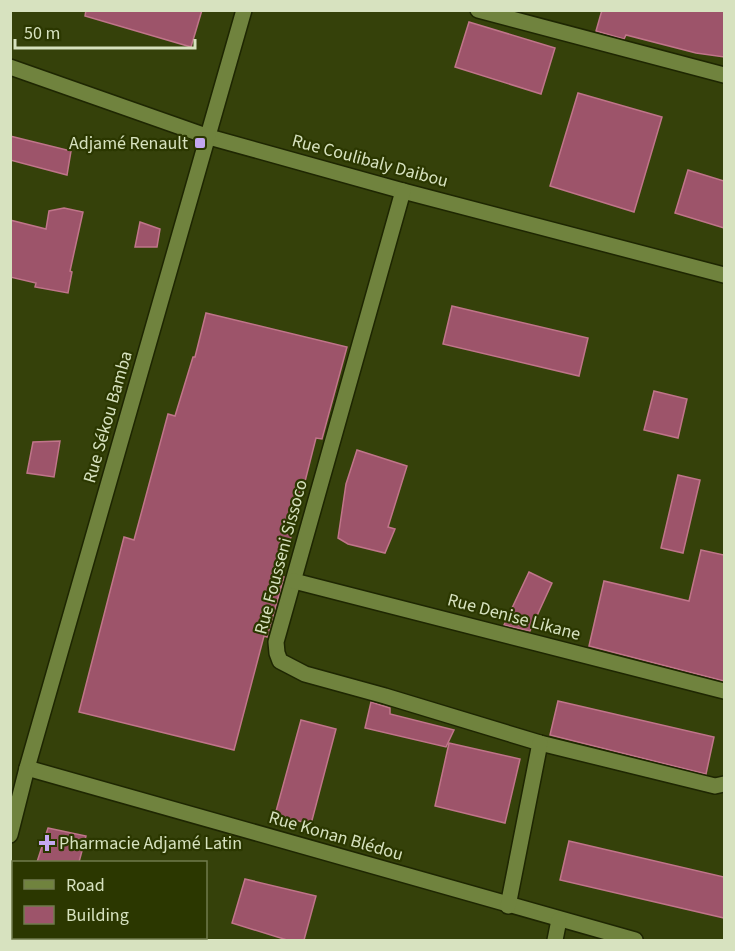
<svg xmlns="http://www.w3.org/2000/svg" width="735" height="951" font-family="'Source Sans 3',sans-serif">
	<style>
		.building { fill: #9d546a; stroke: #c0758a; stroke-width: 1.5 }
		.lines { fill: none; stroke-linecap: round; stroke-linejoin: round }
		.minor-casing { stroke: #1e2602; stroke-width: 18 }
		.minor { stroke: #70833e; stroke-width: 15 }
		.poi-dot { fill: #c4a7f1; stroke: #2b3700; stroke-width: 2 }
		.labels { text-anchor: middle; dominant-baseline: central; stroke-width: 4.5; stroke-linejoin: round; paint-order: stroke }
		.poi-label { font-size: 18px; fill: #d7e2bf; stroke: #2b3700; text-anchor: end }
		.street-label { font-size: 18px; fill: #d7e2bf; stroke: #2b3700 }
	</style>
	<rect width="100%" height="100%" fill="#35410a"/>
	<g class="building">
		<path d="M86,10H202L191,47L85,16Z"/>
		<path d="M602,10H724V57L696,53L626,35L624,39L596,31Z"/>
		<path d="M469,22L555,48L541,94L455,67Z"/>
		<path d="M578,93L662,117L634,212L550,186Z"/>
		<path d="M10,136L71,151L67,175L10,160Z"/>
		<path d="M688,170L724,181V228L675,213Z"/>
		<path d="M64,208L83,212L70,271L72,272L68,293L35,287L36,283L10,277V220L46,229L49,211Z"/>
		<path d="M140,222L160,229L157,247H135Z"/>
		<path d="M452,306L588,338L579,376L443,344Z"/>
		<path d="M206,313L347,347L322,439L316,438L281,576L284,577L267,637L264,636L234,750L79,712L124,537L134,540L168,414L175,416L193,357H195Z"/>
		<path d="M654,391L687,399L678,438L644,430Z"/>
		<path d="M60,441L54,477L27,473L33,442Z"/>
		<path d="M357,450L407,466L388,527L395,529L385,553L348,544L338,538L346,484Z"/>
		<path d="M678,475L700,480L683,553L661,548Z"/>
		<path d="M701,550L724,555V681L589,646L604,581L689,601Z"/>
		<path d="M529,572L552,583L530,631L504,625Z"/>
		<path d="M558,701L714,737L706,774L550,735Z"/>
		<path d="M371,702L390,708V714L454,730L446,747L365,728Z"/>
		<path d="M301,720L336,729L311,824L275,815Z"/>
		<path d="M449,743L520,759L505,823L435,806Z"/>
		<path d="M48,828L86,836L79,862H37Z"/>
		<path d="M569,841L724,877V918L560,880Z"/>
		<path d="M245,879L316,896L304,940H287L232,923Z"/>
	</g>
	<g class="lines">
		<defs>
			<g id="minor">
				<path d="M478,10L724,75"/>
				<path d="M10,67L209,137L403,191L724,275"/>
				<path d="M403,191L276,642L277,653L280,661L305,674L385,696L540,743L715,786L724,784"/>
				<path d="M294,581L724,691"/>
				<path d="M27,768L635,940"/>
				<path d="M10,835L27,768L244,10"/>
				<path d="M508,906L540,743"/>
				<path d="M555,940L559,920"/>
			</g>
		</defs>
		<use href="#minor" class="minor-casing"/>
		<use href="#minor" class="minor"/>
	</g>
	<g class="poi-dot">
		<rect x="194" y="137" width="12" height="12" rx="3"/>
		<path d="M44 834h6v6h6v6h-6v6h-6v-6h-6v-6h6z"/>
	</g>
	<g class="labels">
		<g class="poi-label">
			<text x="188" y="143">Adjamé Renault</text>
			<text x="59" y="843" text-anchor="start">Pharmacie Adjamé Latin</text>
		</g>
		<g class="street-label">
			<text transform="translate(370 161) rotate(15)">Rue Coulibaly Daibou</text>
			<text transform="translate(108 417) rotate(-74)">Rue Sékou Bamba</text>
			<text transform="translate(281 557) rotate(-75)">Rue Fousseni Sissoco</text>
			<text transform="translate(514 617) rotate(15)">Rue Denise Likane</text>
			<text transform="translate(336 836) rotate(16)">Rue Konan Blédou</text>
		</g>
	</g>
	<rect width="735" height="951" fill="none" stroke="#d7e2bf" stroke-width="24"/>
	<rect x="12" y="861" width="195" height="78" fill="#2b3700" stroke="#707b4c" stroke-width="1.5"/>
	<rect x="24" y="880" width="30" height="9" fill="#70833e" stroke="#707b4c" stroke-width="1.5"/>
	<text x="66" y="891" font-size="18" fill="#d7e2bf">Road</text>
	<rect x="24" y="906" width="30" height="18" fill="#9d546a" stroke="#707b4c" stroke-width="1.5"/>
	<text x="66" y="921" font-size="18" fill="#d7e2bf">Building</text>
	<path d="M15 39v9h180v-9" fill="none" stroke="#d7e2bf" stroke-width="3"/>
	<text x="24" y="39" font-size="18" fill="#d7e2bf" stroke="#2b3700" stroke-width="4.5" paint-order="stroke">50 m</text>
</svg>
